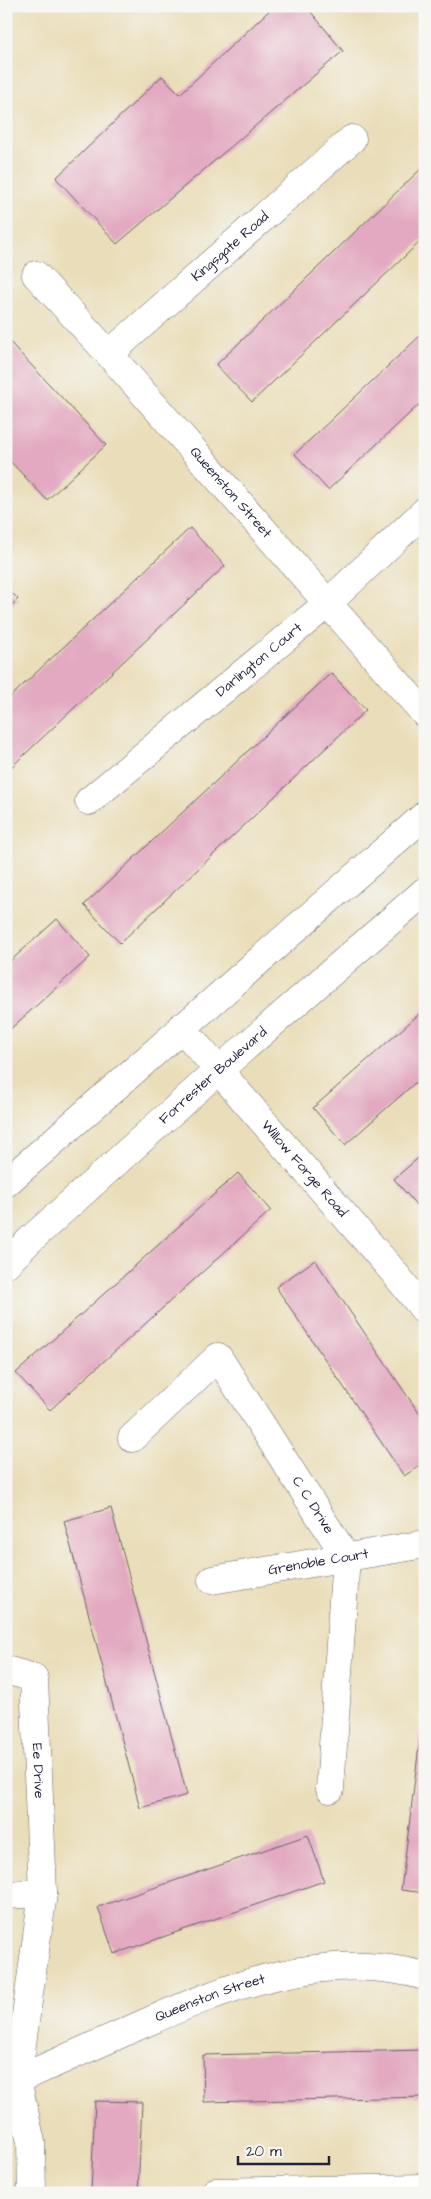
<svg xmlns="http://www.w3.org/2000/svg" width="431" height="2199" font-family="'Architects Daughter',sans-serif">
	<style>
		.building { fill: #e2a9c0 }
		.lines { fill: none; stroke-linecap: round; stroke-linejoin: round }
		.minor-casing { stroke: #686467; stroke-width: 29 }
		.minor { stroke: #fff; stroke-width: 28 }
		.labels { text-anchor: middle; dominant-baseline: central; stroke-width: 4; stroke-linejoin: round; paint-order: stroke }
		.street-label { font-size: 14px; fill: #22223b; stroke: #f6f6f2 }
	</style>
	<rect width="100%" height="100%" fill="#f6f6f2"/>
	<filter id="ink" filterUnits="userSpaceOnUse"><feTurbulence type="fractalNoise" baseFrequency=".02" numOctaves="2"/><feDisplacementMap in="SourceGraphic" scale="10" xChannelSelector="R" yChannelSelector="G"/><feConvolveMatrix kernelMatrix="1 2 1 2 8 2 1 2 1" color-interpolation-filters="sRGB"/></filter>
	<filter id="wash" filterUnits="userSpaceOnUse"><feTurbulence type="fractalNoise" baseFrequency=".0096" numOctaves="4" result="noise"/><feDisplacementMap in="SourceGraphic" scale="20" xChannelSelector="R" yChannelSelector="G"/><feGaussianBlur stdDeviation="1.12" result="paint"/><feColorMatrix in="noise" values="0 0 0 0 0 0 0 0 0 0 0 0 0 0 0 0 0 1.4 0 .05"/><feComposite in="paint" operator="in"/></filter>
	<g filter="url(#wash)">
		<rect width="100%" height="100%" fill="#eadeba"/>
		<g id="blocks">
			<g class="building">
				<path d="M274,6H306L343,51L117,244L56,178L162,76L180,94Z"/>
				<path d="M425,165V237L252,402L216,365Z"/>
				<path d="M425,331V399L328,490L295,454Z"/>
				<path d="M6,338L106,445L47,500L6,457Z"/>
				<path d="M190,528L225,566L6,772V701Z"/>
				<path d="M6,587L18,599L6,611Z"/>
				<path d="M331,673L366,710L120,943L84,905Z"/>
				<path d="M57,919L90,957L6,1033V965Z"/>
				<path d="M425,1009V1074L345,1145L313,1108Z"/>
				<path d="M425,1152V1215L394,1179Z"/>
				<path d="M238,1173L271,1210L50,1410L16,1373Z"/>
				<path d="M315,1260L425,1422V1462L404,1476L276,1287Z"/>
				<path d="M111,1508L187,1795L140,1808L64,1521Z"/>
				<path d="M424,1706H425V1893L401,1890Z"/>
				<path d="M308,1835L324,1881L114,1954L98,1907Z"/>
				<path d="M425,2050V2097L204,2102L203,2055Z"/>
				<path d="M95,2101L142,2102L138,2193H91Z"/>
			</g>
		</g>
	</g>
	<g filter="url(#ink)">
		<use href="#blocks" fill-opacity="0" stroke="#686467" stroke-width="1"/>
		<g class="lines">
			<defs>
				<g id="minor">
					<path id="s1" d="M36,275L109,354L425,714"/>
					<path id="s2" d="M109,354L352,139"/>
					<path id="s3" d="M89,801L328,603L425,511"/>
					<path id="s4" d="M181,1027L392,1270L425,1311"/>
					<path d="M6,1183L425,815"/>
					<path id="s5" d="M6,1264L30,1240L204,1083L425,891"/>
					<path id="s6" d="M132,1438L218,1357L346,1557L330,1789"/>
					<path id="s7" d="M212,1580L425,1544"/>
					<path id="s8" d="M6,1670L34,1678L43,1893L6,1895"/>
					<path id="s9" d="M6,2081L17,2080C57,2062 96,2045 136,2027C228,1986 323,1948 425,1976"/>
					<path d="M215,2192L425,2188"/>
					<path d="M32,2193L31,2142L17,2080L43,1893"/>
				</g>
			</defs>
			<use href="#minor" class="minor-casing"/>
			<use href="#minor" class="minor"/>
		</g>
	</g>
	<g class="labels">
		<g class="street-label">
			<text stroke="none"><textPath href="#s2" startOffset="162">Kingsgate Road</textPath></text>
			<text stroke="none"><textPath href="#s1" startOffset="292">Queenston Street</textPath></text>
			<text stroke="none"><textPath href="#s3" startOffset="221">Darlington Court</textPath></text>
			<text stroke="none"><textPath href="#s5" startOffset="280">Forrester Boulevard</textPath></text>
			<text stroke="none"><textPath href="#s4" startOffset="188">Willow Forge Road</textPath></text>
			<text stroke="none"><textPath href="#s6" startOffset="294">C C Drive</textPath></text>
			<text stroke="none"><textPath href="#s7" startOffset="108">Grenoble Court</textPath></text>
			<text stroke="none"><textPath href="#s8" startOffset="122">Ee Drive</textPath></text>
			<text stroke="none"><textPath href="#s9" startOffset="221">Queenston Street</textPath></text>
		</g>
	</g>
	<rect width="431" height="2199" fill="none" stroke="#f6f6f2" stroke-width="25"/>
	<path d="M238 2156v8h91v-8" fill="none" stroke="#22223b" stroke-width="2.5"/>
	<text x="246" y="2156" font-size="15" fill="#22223b" stroke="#f6f6f2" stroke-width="4" paint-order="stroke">20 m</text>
</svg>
